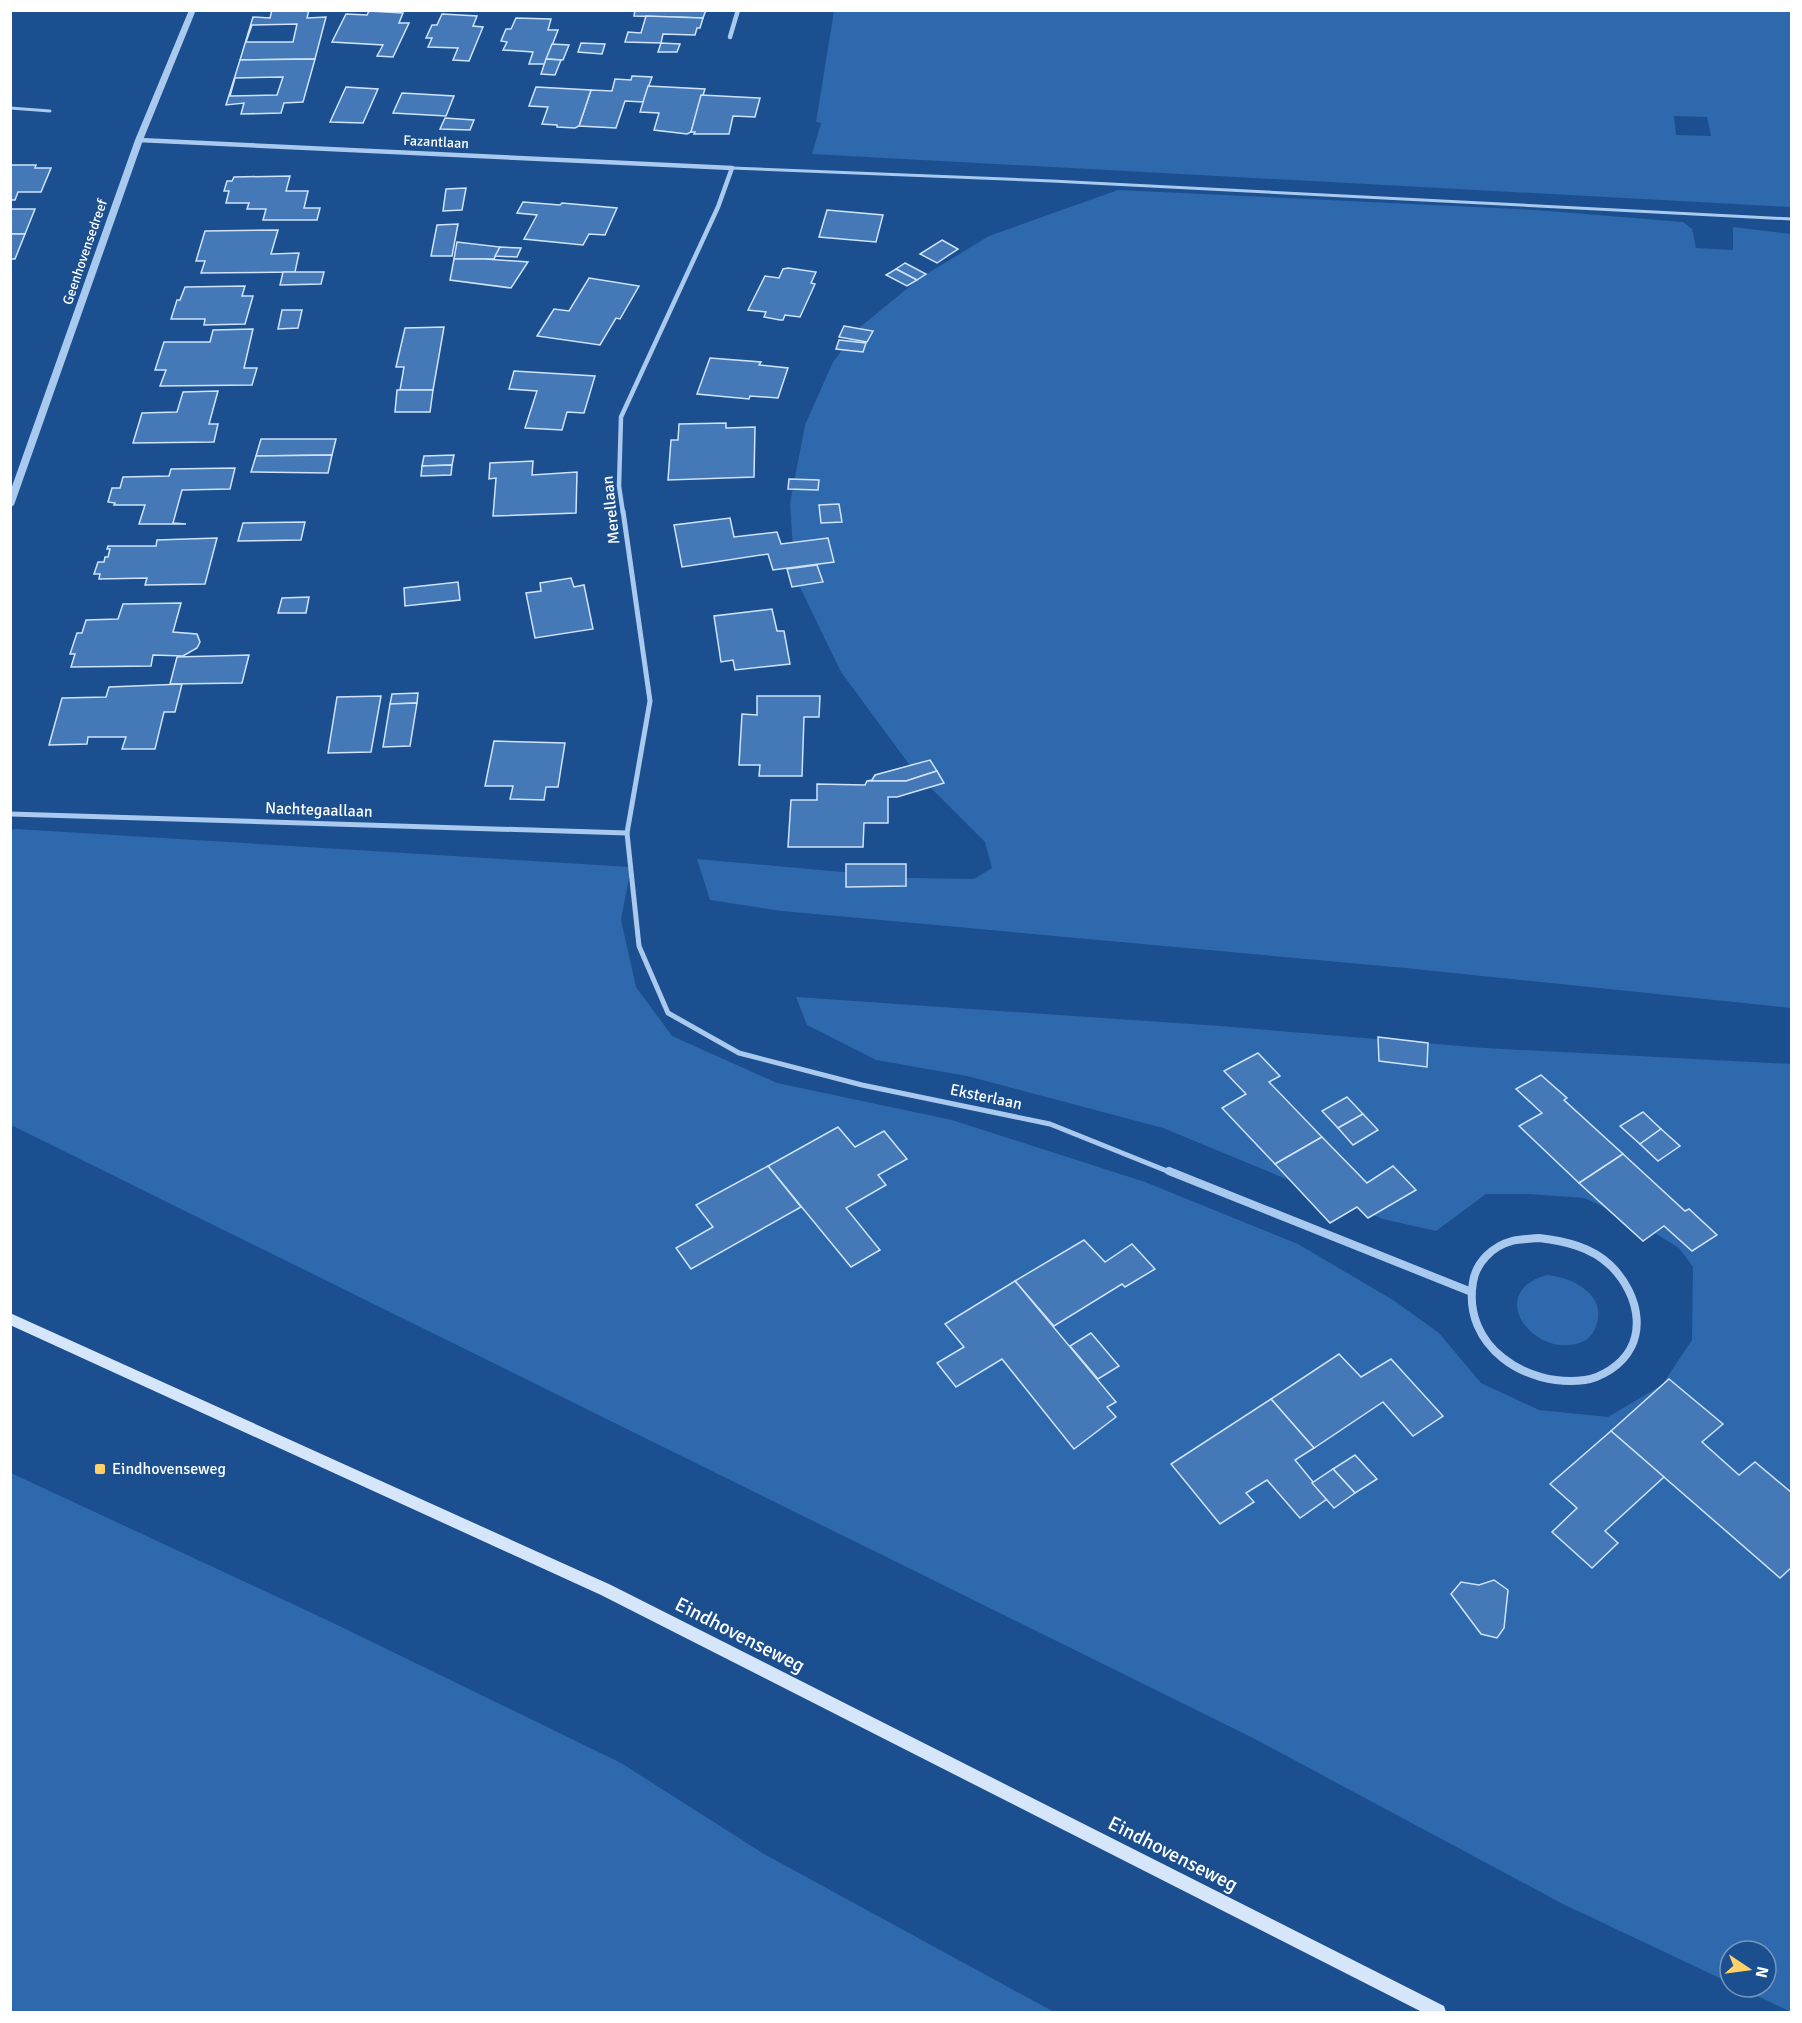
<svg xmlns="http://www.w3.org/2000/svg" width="1802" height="2023" font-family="Signika,sans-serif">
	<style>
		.green { fill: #2e69ad; fill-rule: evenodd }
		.building { fill: #4478b7; stroke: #cfe3fa; stroke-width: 1.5; fill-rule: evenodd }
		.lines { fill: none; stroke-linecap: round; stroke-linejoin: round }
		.service { stroke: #a9c9ee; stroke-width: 3 }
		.minor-far2 { stroke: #a9c9ee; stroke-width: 4.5 }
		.minor-far1 { stroke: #a9c9ee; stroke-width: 5 }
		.minor { stroke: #a9c9ee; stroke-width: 8 }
		.tertiary { fill: #a9c9ee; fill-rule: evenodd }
		.secondary { fill: #d6e6fa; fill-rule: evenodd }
		.poi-dot { fill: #ffd166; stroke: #1b4f8f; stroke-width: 2 }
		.labels { text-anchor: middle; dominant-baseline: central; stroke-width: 4.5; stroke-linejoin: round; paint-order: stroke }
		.far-street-label { font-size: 14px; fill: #fff; stroke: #1b4f8f }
		.street-label { font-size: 16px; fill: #fff; stroke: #1b4f8f }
		.poi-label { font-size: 16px; fill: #fff; stroke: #1b4f8f; text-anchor: start }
		.near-street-label { font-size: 20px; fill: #fff; stroke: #1b4f8f }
	</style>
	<rect width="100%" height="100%" fill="#1b4f8f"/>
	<g class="green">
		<path d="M834,11H1791V207L812,154L821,123L816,122ZM1674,116L1707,117L1711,136L1676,135Z"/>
		<path d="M1118,190L1536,210L1683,222L1692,229L1696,248L1733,250V227L1791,234V1008L1405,968L782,911L710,900L697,859L909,878L974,879L992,868L985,842L914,771L841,672L795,577L790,503L805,425L833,362L859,328L920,278L989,236Z"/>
		<path d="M16,829L631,867L621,920L636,987L672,1036L777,1083L952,1120L1145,1182L1298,1244L1393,1300L1439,1333L1481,1383L1539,1410L1608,1417L1662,1385L1692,1340L1693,1267L1679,1248L1635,1221L1584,1198L1528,1194H1486L1436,1231L1383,1219L1163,1128L967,1076L876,1060L807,1025L796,997L1220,1026L1485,1048L1791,1064V2012L1739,1987H1766V1951H1730V1983L1563,1904L1253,1738L11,1125L10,830Z"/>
		<path d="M1547,1275C1572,1277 1608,1295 1596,1326C1594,1333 1589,1339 1582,1342C1536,1361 1482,1293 1547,1275Z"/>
		<path d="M11,1473L329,1621L621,1763L764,1854L1054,2012H11Z"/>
	</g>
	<g class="building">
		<path d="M272,10H309L307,18L326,17L315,59L240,60L253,17L270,18ZM297,24L293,42H246L252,25Z"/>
		<path d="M635,10H706L703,18L634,16Z"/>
		<path d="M369,11L403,13L399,23H409L393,57L377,56L383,45L332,42L346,14L367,15Z"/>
		<path d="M442,14L477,16L473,26L483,27L469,61L453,60L458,48L428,47L432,38H426L432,25H437Z"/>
		<path d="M646,16L703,18L700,28H697L695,35L663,34L661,43L625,42L628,32L641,33Z"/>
		<path d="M516,18L551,19L548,30H558L545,64H529L533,52L503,50L507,42L501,41L506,29H511Z"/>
		<path d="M581,43L605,44L602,54L578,52Z"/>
		<path d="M661,43L680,44L677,52H658Z"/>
		<path d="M552,44L569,45L563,60L546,59Z"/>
		<path d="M315,59L303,102L284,103L281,113L241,114L244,103L226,105L240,60ZM283,77L277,95L230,96L235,78Z"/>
		<path d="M546,59L561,60L555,75L541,74Z"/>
		<path d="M632,76L652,77L643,102L625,101L616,128L579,126L591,90L612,91L615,79L631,80Z"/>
		<path d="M648,86L705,89L691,132L687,134L654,130L659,113L640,112Z"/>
		<path d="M346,87L378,89L363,123L330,122Z"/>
		<path d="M536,87L591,90L579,126L575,128L557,127V125L542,124L548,107L529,106Z"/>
		<path d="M402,93L454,96L446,116L393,113Z"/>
		<path d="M701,95L759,98H760L755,117L733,116L729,134H694L695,132H691Z"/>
		<path d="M445,118L474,120L470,130L440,129Z"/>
		<path d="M10,165H36L35,168H51L41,192H18L15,200H10Z"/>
		<path d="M290,176L286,191H308L304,208H320L317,220H263L266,209H247L249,203H226L229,191H224L227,181H232L234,177Z"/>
		<path d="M466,188L462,210L443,211L446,189Z"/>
		<path d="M523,202L560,205L562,203L617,208L605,235L589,234L583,245L524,239L537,215L517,213Z"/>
		<path d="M10,209H35L25,234H10Z"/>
		<path d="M827,210L883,215L876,242L819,237Z"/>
		<path d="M458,224L452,256H431L437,225Z"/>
		<path d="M278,230L271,254L299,253L295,272L201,273L205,261H196L205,231Z"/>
		<path d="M10,234H25L15,259H10Z"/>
		<path d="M942,240L958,249L937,263L920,254Z"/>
		<path d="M457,242L500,247L494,259H454Z"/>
		<path d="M500,247L521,248L517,257L495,256Z"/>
		<path d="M454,259H485L528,262L511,288L450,280Z"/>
		<path d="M905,263L926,274L917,280L896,269Z"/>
		<path d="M788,268L816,272L811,283L815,284L800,317L785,315L783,320H780L764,317L766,312L748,310L765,276L779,278L783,269Z"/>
		<path d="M896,269L917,280L907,286L886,275Z"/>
		<path d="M283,272H324L321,284L280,285Z"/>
		<path d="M589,278L639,286L620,319L616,318L600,345L537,336L554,309L569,311Z"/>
		<path d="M245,286L242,296H253L245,324L204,325L205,319H171L177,300H180L185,287Z"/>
		<path d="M282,310H302L298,328L278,329Z"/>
		<path d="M844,326L873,331L867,342L839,337Z"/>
		<path d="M444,327L433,390H400L404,367H396L405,328Z"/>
		<path d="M253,329L244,368H257L252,385L160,386L166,370H155L164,342H210L213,330Z"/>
		<path d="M839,340L866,343L863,352L836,349Z"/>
		<path d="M710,358L761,362L759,365L788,368L778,398L750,396L749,399L697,394Z"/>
		<path d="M514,371L595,376L584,413L567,412L562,430L525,428L537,391L509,389Z"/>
		<path d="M397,390H433L430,412H395Z"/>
		<path d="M218,391L209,424H218L214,442L133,443L142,413L177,412L183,392Z"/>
		<path d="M726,423V428L755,427L754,477L668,480L671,440H678L679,424Z"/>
		<path d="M261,439H336L332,455L256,456Z"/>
		<path d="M332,455L328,473L251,472L256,456Z"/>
		<path d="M454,455L452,465L422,466L424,456Z"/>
		<path d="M533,461L532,475L577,472L576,513L493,516L496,478L489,479L490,463Z"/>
		<path d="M452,465L451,475L421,476L422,466Z"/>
		<path d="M235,468L230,489L182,490L173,523L186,524H139L145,505H114L115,503L108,502L112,488H120L123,477L169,476L171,469Z"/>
		<path d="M789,479L819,480L818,490L788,489Z"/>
		<path d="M839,504L842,522L821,523L819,505Z"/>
		<path d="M730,518L734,537L777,532L781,544L828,538L834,562L773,570L768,554L682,567L674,525Z"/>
		<path d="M305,522L301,540L238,541L243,523Z"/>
		<path d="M217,538L205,584L145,585L147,578L99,579L100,574H94L98,562H104L105,557H108L110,549H107L108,546H156L157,540Z"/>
		<path d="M817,565L823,582L792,587L787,569Z"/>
		<path d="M571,578L574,587L584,585L593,629L535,638L526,593L541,591L540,583Z"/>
		<path d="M458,582L460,600L405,606L404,588Z"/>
		<path d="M309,597L306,613H278L282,598Z"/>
		<path d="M181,603L173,632L197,634L200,642L197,648L183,656L153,655L151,666L71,667L75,654H70L77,633H82L86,620L118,619L123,604Z"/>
		<path d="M772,609L777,631H784L790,664L735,670L733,660L721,662L714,616Z"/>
		<path d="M249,655L242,683L170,684L177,657Z"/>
		<path d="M182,684L175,712H164L155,749H122L126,737H88L87,744L49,745L62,698L106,697L109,687Z"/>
		<path d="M418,693L417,703L390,704L392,694Z"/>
		<path d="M381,696L371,752L328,753L337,697Z"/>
		<path d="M757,696H820L819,717H804L802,776H759L760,765H739L742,714L757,715Z"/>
		<path d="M417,703L410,746L383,747L390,704Z"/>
		<path d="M494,741L565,743L558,787H546L544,800L510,799L513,786H485Z"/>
		<path d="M930,760L937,771L906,781H867L872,780L875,775Z"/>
		<path d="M937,771L944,783L897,797H888V823H864L863,847H788L791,800H817V784L865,785L867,781H906Z"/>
		<path d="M846,864H906V886L846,887Z"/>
		<path d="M1378,1037L1428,1043L1427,1067L1379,1061Z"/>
		<path d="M1258,1053L1280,1076L1269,1082L1322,1137L1275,1164L1222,1108L1246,1094L1224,1071Z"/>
		<path d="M1541,1075L1567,1098L1564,1100L1623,1154L1579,1183L1519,1126L1542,1113L1516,1089Z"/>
		<path d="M1347,1097L1363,1114L1338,1128L1322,1111Z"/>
		<path d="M1643,1112L1661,1129L1640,1144L1620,1126Z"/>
		<path d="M1363,1114L1378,1130L1353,1145L1338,1128Z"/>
		<path d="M838,1127L855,1147L884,1131L907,1159L878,1175L886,1185L846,1208L880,1250L851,1267L768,1166Z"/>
		<path d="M1661,1129L1680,1146L1658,1161L1640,1144Z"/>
		<path d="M1322,1137L1367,1183L1393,1166L1416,1190L1368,1218L1357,1207L1330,1223L1275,1164Z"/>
		<path d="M1623,1154L1685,1211L1689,1209L1717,1235L1692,1251L1664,1226L1643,1241L1579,1183Z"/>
		<path d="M768,1166L801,1207L691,1269L676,1248L713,1227L696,1205Z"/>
		<path d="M1084,1240L1105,1262L1132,1244L1155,1269L1125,1287L1122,1284L1054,1326L1015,1281Z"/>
		<path d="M1015,1281L1116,1402L1107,1407L1116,1417L1074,1449L1002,1359L956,1387L937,1363L964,1347L945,1324Z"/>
		<path d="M1091,1333L1119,1366L1098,1379L1070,1346Z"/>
		<path d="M1339,1354L1361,1377L1391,1359L1443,1416L1413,1436L1383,1402L1314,1448L1271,1399Z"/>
		<path d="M1669,1379L1723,1424L1702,1442L1739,1475L1755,1462L1792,1493V1567L1780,1578L1611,1431Z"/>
		<path d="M1271,1399L1314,1448L1295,1460L1327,1499L1300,1518L1267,1480L1246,1493L1254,1502L1220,1524L1171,1464Z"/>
		<path d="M1611,1431L1664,1477L1605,1531L1618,1543L1592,1568L1552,1532L1577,1508L1550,1484Z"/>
		<path d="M1355,1455L1377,1479L1355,1493L1333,1469Z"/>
		<path d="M1333,1469L1355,1493L1334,1508L1312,1483Z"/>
		<path d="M1494,1580L1508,1590L1504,1628L1497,1638L1481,1634L1451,1594L1461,1582L1479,1585Z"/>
	</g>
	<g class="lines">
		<g class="service">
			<path d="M10,108L50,111"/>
			<path d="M732,168L1052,181L1792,219"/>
		</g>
		<g class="minor-far2">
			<path d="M730,37L738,10"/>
			<path d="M139,140L732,168L718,207L621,417L619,486L623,513"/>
		</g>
		<g class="minor-far1">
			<path d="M623,511L650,701L627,833L639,946L668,1013L739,1053L862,1085L1050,1124L1172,1173"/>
			<path d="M10,814L627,833"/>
		</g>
		<g class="minor">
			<path d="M1169,1171L1469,1291"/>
			<path d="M1539,1238C1565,1241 1591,1247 1610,1265C1641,1295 1650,1344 1610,1370C1602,1375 1594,1379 1585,1380C1526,1388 1462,1346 1473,1282C1476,1262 1493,1246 1512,1241C1520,1239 1530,1239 1539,1238Z"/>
		</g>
		<path class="tertiary" d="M189,10H196L143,140L14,505L10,508V492L135,140Z"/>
		<path class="secondary" d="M10,1313L611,1585L1444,2006L1446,2012H1422L601,1595L10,1325Z"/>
	</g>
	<rect class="poi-dot" x="94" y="1463" width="12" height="12" rx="3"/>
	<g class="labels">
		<g class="far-street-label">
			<text transform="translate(436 142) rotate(3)">Fazantlaan</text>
			<text transform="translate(85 252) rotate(-71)">Geenhovensedreef</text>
		</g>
		<g class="street-label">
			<text transform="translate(611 510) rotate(-96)">Merellaan</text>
			<text transform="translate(319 810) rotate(2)">Nachtegaallaan</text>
			<text transform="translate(986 1097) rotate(12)">Eksterlaan</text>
		</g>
		<g class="poi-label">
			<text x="112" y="1469">Eindhovenseweg</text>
		</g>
		<g class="near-street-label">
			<text transform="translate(740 1635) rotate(27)">Eindhovenseweg</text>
			<text transform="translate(1173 1854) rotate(27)">Eindhovenseweg</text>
		</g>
	</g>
	<rect width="1802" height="2023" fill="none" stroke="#ffffff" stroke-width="24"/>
	<g transform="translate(1748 1969) rotate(103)"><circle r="28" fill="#1b4f8f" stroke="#7695bc" stroke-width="1.5"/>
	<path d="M0-4.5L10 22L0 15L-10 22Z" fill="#ffd166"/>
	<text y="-9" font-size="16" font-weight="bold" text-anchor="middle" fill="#ffffff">N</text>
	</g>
</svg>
